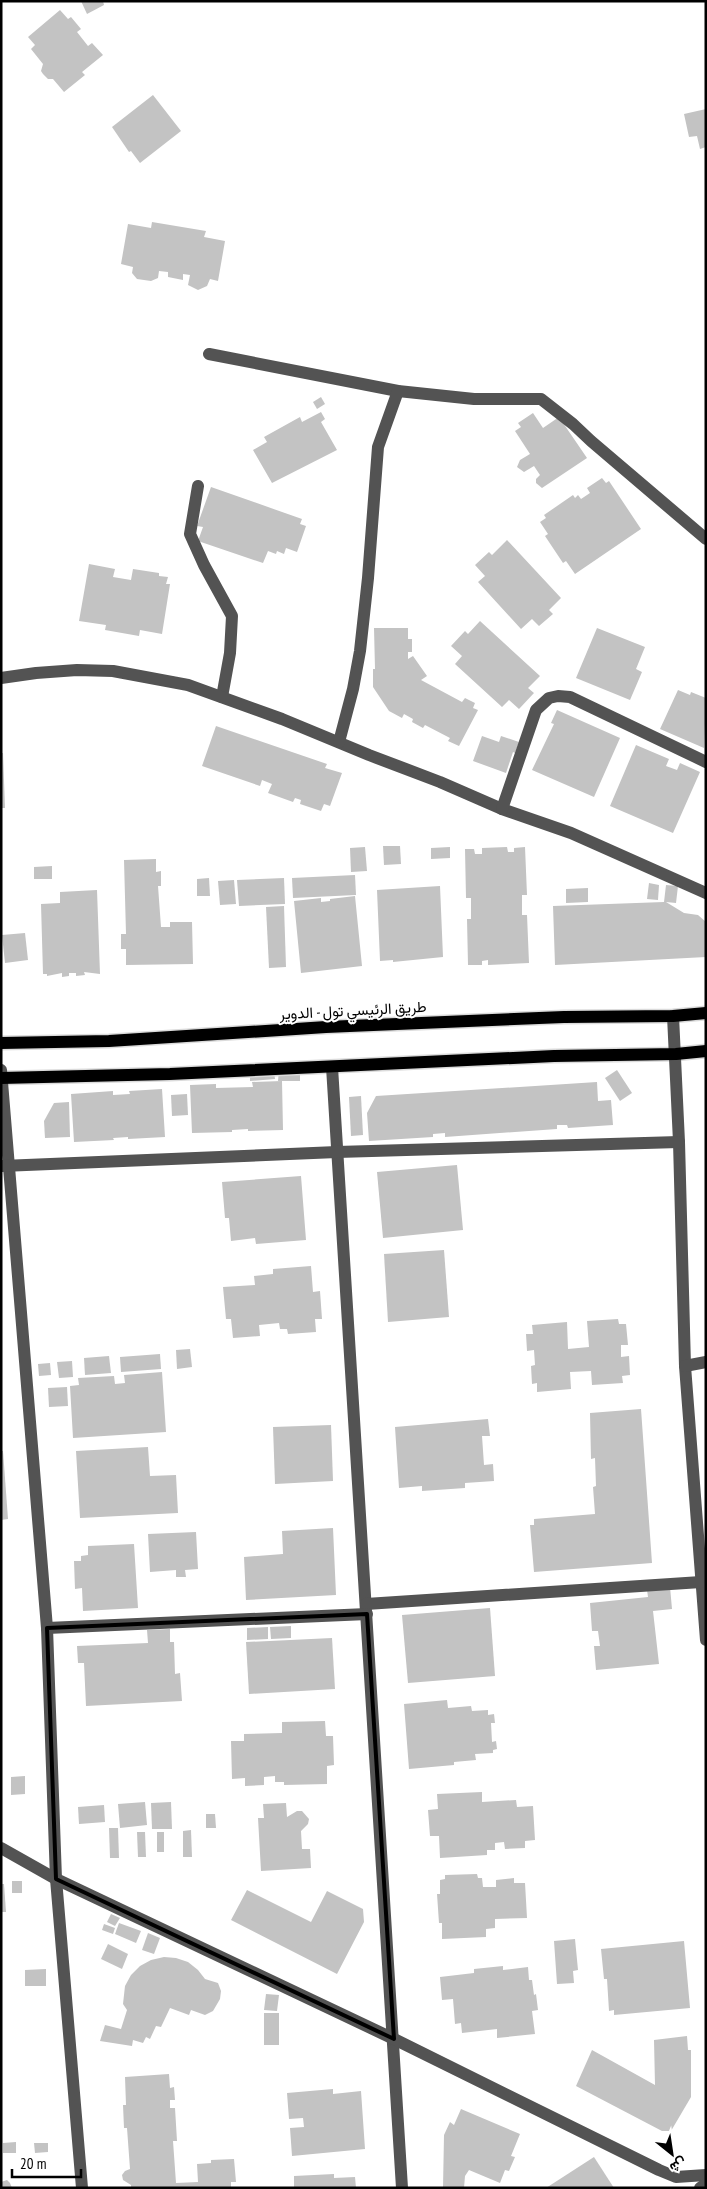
<svg xmlns="http://www.w3.org/2000/svg" width="707" height="2189" font-family="'PT Sans Narrow',Vazirmatn,sans-serif">
	<style>
		.building { fill: #c3c3c3 }
		.lines { fill: none; stroke-linecap: round; stroke-linejoin: round }
		.major-casing { stroke: #dbdbdb; stroke-width: 15 }
		.minor { stroke: #535353; stroke-width: 12 }
		.major { stroke: #000; stroke-width: 12 }
		.marked { fill: none; stroke: #000; stroke-width: 4; stroke-linejoin: round }
		.labels { text-anchor: middle; dominant-baseline: central; stroke-width: 4; stroke-linejoin: round; paint-order: stroke }
		.street-label { font-size: 15px; fill: #000; stroke: #fff }
	</style>
	<rect width="100%" height="100%" fill="#fff"/>
	<g class="building">
		<path d="M81,1H103L104,5L87,14Z"/>
		<path d="M60,10L68,19L71,17L81,29L77,32L88,46L92,43L103,55L82,72L85,75L64,92L53,79H48L43,74L41,71L43,64L31,49L35,45L28,37Z"/>
		<path d="M153,95L181,131L140,163L131,151L129,152L112,127Z"/>
		<path d="M706,109V147L700,149L697,136L689,137L684,114Z"/>
		<path d="M152,222L206,231L204,237L225,241L218,281L210,279L207,286L198,290L188,285L190,275L183,274V280L168,277V272L159,271L158,278L151,281L137,279L132,273L133,267L121,264L128,224L151,228Z"/>
		<path d="M321,397L325,404L317,409L313,402Z"/>
		<path d="M321,412L325,419L321,422L337,450L272,483L253,450L267,442L264,437L300,417L302,422Z"/>
		<path d="M533,413L543,428L559,417L587,458L542,488L536,483V479L540,475L534,466L524,472L517,467L520,460L530,454L515,431L521,427L518,423Z"/>
		<path d="M602,478L606,483L609,481L641,529L575,574L566,561L563,563L545,536L548,534L540,522L546,518L544,515L573,495L575,498L578,495L581,499L590,493L587,488Z"/>
		<path d="M211,487L302,519L300,524L306,526L297,552L286,548L284,554L277,551L276,554L268,551L263,563L198,541L203,527L197,526Z"/>
		<path d="M507,540L561,598L549,610L553,614L539,626L532,619L521,629L478,582L485,576L475,565L489,552L492,555Z"/>
		<path d="M89,564L115,569L113,577L131,580L133,569L159,573V576L168,577L166,584H170L162,634L140,630L139,636L105,630L106,625L79,621Z"/>
		<path d="M480,621L540,676L528,688L534,693L519,709L509,700L502,707L455,664L462,656L451,646L465,631L468,634Z"/>
		<path d="M374,628H408V639H412V652H408V659L413,656L427,676L421,680L462,702L465,698L475,703L473,708L478,710L459,746L448,741L450,738L425,725L423,728L412,722L413,719L404,714L402,718L389,711L373,687V669H375Z"/>
		<path d="M597,628L645,647L636,669L642,672L630,700L576,678Z"/>
		<path d="M678,690L690,695L691,692L706,698L704,748L660,729Z"/>
		<path d="M557,710L620,738L594,797L532,770L554,724L551,723Z"/>
		<path d="M216,726L327,764L325,768L342,773L330,806L324,804L321,811L300,804L301,800L295,798L293,802L268,793L272,784L262,780L260,786L202,766Z"/>
		<path d="M482,736L499,742L501,736L519,742L515,753L513,752L506,773L473,761Z"/>
		<path d="M636,745L669,759L666,766L677,770L680,763L700,772L673,833L610,806Z"/>
		<path d="M1,753H3L5,808H1Z"/>
		<path d="M383,846H400L401,864L384,865Z"/>
		<path d="M365,847L367,871L351,872L350,848Z"/>
		<path d="M450,847V858L431,859V848Z"/>
		<path d="M507,847L508,852H514V848L525,847L527,895H522V915H527L529,963L488,965V960L482,961V965H468L467,919H471V898H466L465,849H474L475,854H482V848Z"/>
		<path d="M156,859V872L161,871V886H158L161,927H170V922H192L193,964L126,965V949H121V934H126L124,860Z"/>
		<path d="M52,866V879H34V867Z"/>
		<path d="M355,875L356,895L293,898L292,878Z"/>
		<path d="M209,878L210,896H197V879Z"/>
		<path d="M284,878L285,904L239,906L237,880Z"/>
		<path d="M234,880L236,904L220,905L218,881Z"/>
		<path d="M649,883L659,885L658,900L647,899Z"/>
		<path d="M666,885L678,886L676,903L666,902L684,913L698,915L706,922V957L555,965L553,906L664,902Z"/>
		<path d="M440,886L443,957L393,962V960L380,961L377,890Z"/>
		<path d="M588,888V902L566,903V889Z"/>
		<path d="M97,890L100,974L84,972L85,975L76,976V973H69V976L62,977V973L47,976V974H43L41,904L60,903V892Z"/>
		<path d="M355,896L362,966L301,973L294,901L321,898V902L330,901V899Z"/>
		<path d="M284,906L286,967L269,968L266,907Z"/>
		<path d="M25,933L28,960L5,963L2,935Z"/>
		<path d="M279,1070H300V1081H278Z"/>
		<path d="M617,1070L632,1093L620,1101L605,1078Z"/>
		<path d="M274,1071L275,1079L250,1081V1072Z"/>
		<path d="M282,1081L283,1130L248,1131V1129L232,1130V1132L192,1133L190,1085L216,1084V1088L253,1087L252,1082Z"/>
		<path d="M597,1082L598,1101L611,1100L613,1125L568,1128L567,1125H557V1129L445,1137V1133L433,1134V1137L369,1141L367,1113L376,1096Z"/>
		<path d="M162,1089L165,1137L128,1139V1137L113,1138L114,1140L74,1142L71,1094L113,1091V1095L130,1094L129,1091Z"/>
		<path d="M187,1094L188,1115L172,1116L171,1095Z"/>
		<path d="M361,1096L363,1135L351,1136L349,1097Z"/>
		<path d="M69,1102L70,1137L45,1138L44,1121L54,1103Z"/>
		<path d="M457,1165L463,1230L383,1238L377,1172Z"/>
		<path d="M301,1176L306,1240L256,1244L255,1238L231,1241L229,1218H225L222,1182Z"/>
		<path d="M444,1250L449,1317L388,1322L384,1254Z"/>
		<path d="M311,1266L313,1292L320,1291L322,1319H315L316,1332L288,1334L287,1329H280L279,1323L259,1325L260,1336L233,1338L231,1319H226L223,1287L255,1285L254,1276L273,1274V1269Z"/>
		<path d="M618,1319L619,1324H626L628,1345H621V1357L629,1356L630,1375L622,1376L623,1383L592,1385L591,1371L570,1372L571,1389L537,1392V1383L532,1384L531,1366L535,1365L534,1350L527,1351L526,1334H533L532,1325L567,1322L568,1349L589,1347L587,1321Z"/>
		<path d="M190,1349L192,1367L177,1369L176,1350Z"/>
		<path d="M160,1354L161,1369L121,1372L120,1357Z"/>
		<path d="M109,1356L111,1373L85,1375L84,1358Z"/>
		<path d="M72,1361L73,1377L59,1378L57,1362Z"/>
		<path d="M50,1363L51,1375L39,1376L38,1364Z"/>
		<path d="M162,1372L166,1432L73,1438L70,1386L79,1385L78,1378L114,1376L115,1384L125,1383L124,1375Z"/>
		<path d="M67,1387L68,1406L49,1407L48,1388Z"/>
		<path d="M641,1409L652,1563L534,1572L530,1525H534V1519L595,1514L593,1487L596,1486L595,1458L591,1459L590,1413Z"/>
		<path d="M488,1419L490,1436H482L484,1465L493,1464L494,1481L465,1483V1488L422,1491V1486L399,1488L395,1427Z"/>
		<path d="M331,1425L333,1481L275,1484L273,1427Z"/>
		<path d="M148,1447L150,1476L176,1475L178,1513L80,1518L76,1451Z"/>
		<path d="M1,1451H3L8,1519L1,1520Z"/>
		<path d="M333,1528L336,1595L246,1600L244,1557L283,1554L282,1531Z"/>
		<path d="M196,1532L198,1569L185,1570L186,1577H176V1570L150,1572L148,1534Z"/>
		<path d="M134,1544L138,1608L83,1611L82,1588L75,1589L74,1561H81V1556L88,1555V1546Z"/>
		<path d="M670,1587L672,1609L653,1611L659,1664L596,1670L594,1646H600L598,1631H592L590,1603L648,1597L647,1590Z"/>
		<path d="M490,1608L495,1676L408,1683L402,1615Z"/>
		<path d="M291,1626V1638L271,1639L270,1627Z"/>
		<path d="M268,1627V1639L247,1640V1628Z"/>
		<path d="M170,1629V1642H174L175,1674L180,1673L182,1701L86,1706L84,1663H78L77,1646L148,1643L147,1630Z"/>
		<path d="M332,1638L335,1689L249,1694L246,1642Z"/>
		<path d="M447,1700L448,1708L471,1706L472,1711L488,1710V1715L494,1714L495,1723H491L492,1742L496,1741L497,1749L493,1750V1753L475,1754L476,1760L454,1762V1765L409,1769L404,1704Z"/>
		<path d="M325,1721L326,1736H333L334,1765L327,1766V1784L284,1785V1782H275V1776L264,1777V1785L245,1786V1778L232,1779L231,1741H244V1734L282,1733V1722Z"/>
		<path d="M25,1776V1794L11,1795V1777Z"/>
		<path d="M482,1792V1802L516,1800L517,1807L533,1806L535,1840L525,1841V1848L505,1849L504,1842L495,1843V1850H487V1855L440,1858L439,1836H430L428,1810L438,1809L437,1794Z"/>
		<path d="M145,1802L147,1825L120,1828L118,1804Z"/>
		<path d="M171,1802L172,1829H152L151,1803Z"/>
		<path d="M286,1803L287,1817L297,1811H302L309,1819L308,1824L301,1831L302,1849H310L311,1868L261,1871L258,1818H264L263,1804Z"/>
		<path d="M104,1805L105,1822L79,1824L78,1807Z"/>
		<path d="M206,1814H215L216,1828H206Z"/>
		<path d="M109,1828H118L119,1858H110Z"/>
		<path d="M191,1830L192,1857H183V1831Z"/>
		<path d="M137,1832H145L146,1857H138Z"/>
		<rect x="157" y="1832" width="7" height="20"/>
		<path d="M477,1874L478,1878H482L483,1887H496V1880L514,1878V1883H525L527,1918L495,1919V1928L486,1929V1937L442,1939V1923H439L437,1894H440V1880L445,1879V1875Z"/>
		<rect x="12" y="1881" width="10" height="12"/>
		<path d="M1,1884H4L6,1912H1Z"/>
		<path d="M247,1890L311,1922L327,1891L363,1909L364,1922L337,1974L231,1920Z"/>
		<path d="M111,1914L120,1918L115,1926L107,1922Z"/>
		<path d="M119,1923L141,1931L136,1943L115,1934Z"/>
		<path d="M104,1924L115,1928L113,1934L102,1930Z"/>
		<path d="M148,1933L160,1938L154,1954L142,1950Z"/>
		<path d="M575,1939L578,1970L573,1971L574,1983L557,1984L554,1941Z"/>
		<path d="M684,1941L690,2008L614,2015V2010L609,2011L607,1979H604L601,1949Z"/>
		<path d="M108,1944L128,1954L122,1969L101,1959Z"/>
		<path d="M164,1957L176,1958L188,1962L198,1970L205,1979L218,1983L221,1991L220,1999L213,2011L205,2015L191,2010L189,2015L170,2008L161,2027L156,2026L150,2039L146,2037L143,2043L133,2040L132,2046L100,2041L105,2025L121,2029L127,2010L123,2004L125,1986L131,1975L140,1966L151,1960Z"/>
		<path d="M503,1966V1970L528,1967L529,1980H532L534,1995L536,1994L538,2010L532,2011L535,2034L497,2038V2029L462,2033L461,2023L455,2024L453,1999L442,2000L440,1977L474,1973V1969Z"/>
		<path d="M46,1969V1986H25V1970Z"/>
		<path d="M266,1994L279,1995L277,2011L264,2010Z"/>
		<rect x="264" y="2013" width="15" height="32"/>
		<path d="M687,2036L688,2050H691V2097L671,2131H662L576,2086L592,2050L655,2085L654,2040Z"/>
		<path d="M169,2074L170,2088L174,2087L175,2100H170V2108H175L177,2141H173L176,2183L198,2182L197,2164L211,2163V2160L234,2159L236,2182H231V2188H131V2185L123,2180L122,2175L125,2171L130,2169L127,2128H124L123,2105H126L125,2077Z"/>
		<path d="M333,2089V2094L361,2091L365,2149L292,2156L290,2128L304,2127L303,2118L289,2119L287,2093Z"/>
		<path d="M461,2109L520,2134L511,2156L515,2157L509,2171L505,2170L500,2183L469,2170L465,2176L464,2188H443L444,2135L450,2122L454,2125Z"/>
		<path d="M16,2142V2153H3V2143Z"/>
		<path d="M34,2143H48V2152L35,2153Z"/>
		<path d="M594,2157L614,2188H546Z"/>
		<path d="M334,2174V2178L355,2177L356,2188H294V2176Z"/>
		<path d="M7,2180L10,2183L12,2188H1V2182Z"/>
	</g>
	<g class="lines">
		<defs>
			<g id="major">
				<path d="M1,1043L109,1041L326,1027L564,1017L673,1016L706,1013"/>
				<path d="M1,1078L170,1074L554,1056L676,1054L706,1051"/>
			</g>
		</defs>
		<use href="#major" class="major-casing"/>
		<g class="minor">
			<path d="M209,354L398,391L474,399H541L573,424L591,441L706,539"/>
			<path d="M198,486L190,534L204,565L232,616L230,653L222,697"/>
			<path d="M1,678L36,673L77,670L113,671L188,685L282,719L369,755L440,782L502,809L571,833L706,893"/>
			<path d="M339,742L353,689L360,651L368,578L378,447L398,391"/>
			<path d="M502,809L536,710L549,698L558,696L570,697L706,762"/>
			<path d="M673,1016L679,1142L685,1366L706,1640"/>
			<path d="M332,1067L402,2188"/>
			<path d="M1,1070L47,1628L56,1879L82,2188"/>
			<path d="M2,1166L337,1152L679,1142"/>
			<path d="M685,1366L706,1362"/>
			<path d="M366,1604L701,1582"/>
			<path d="M47,1628L367,1614"/>
			<path d="M1,1848L56,1879L394,2039L659,2170L676,2177L706,2175"/>
			<path d="M700,2188L704,2185"/>
		</g>
		<use href="#major" class="major"/>
	</g>
	<path class="marked" d="M367,1614L394,2039L56,1879L47,1628Z"/>
	<g class="labels">
		<g class="street-label">
			<text transform="translate(353 1010) rotate(-3)">طريق الرئيسي تول - الدوير</text>
		</g>
	</g>
	<rect width="707" height="2189" fill="none" stroke="#000000" stroke-width="5"/>
	<g transform="translate(672 2154) rotate(150)" stroke="#ffffff" stroke-width="4" paint-order="stroke">
	<path d="M0-4L9 19L0 12L-9 19Z" fill="#000000"/>
	<text y="-8" font-size="14" font-weight="bold" text-anchor="middle" fill="#000000">ش</text>
	</g>
	<path d="M12 2169v8h69v-8" fill="none" stroke="#000000" stroke-width="2.5"/>
	<text x="20" y="2169" font-size="15" fill="#000000" stroke="#ffffff" stroke-width="4" paint-order="stroke">20 m</text>
</svg>
